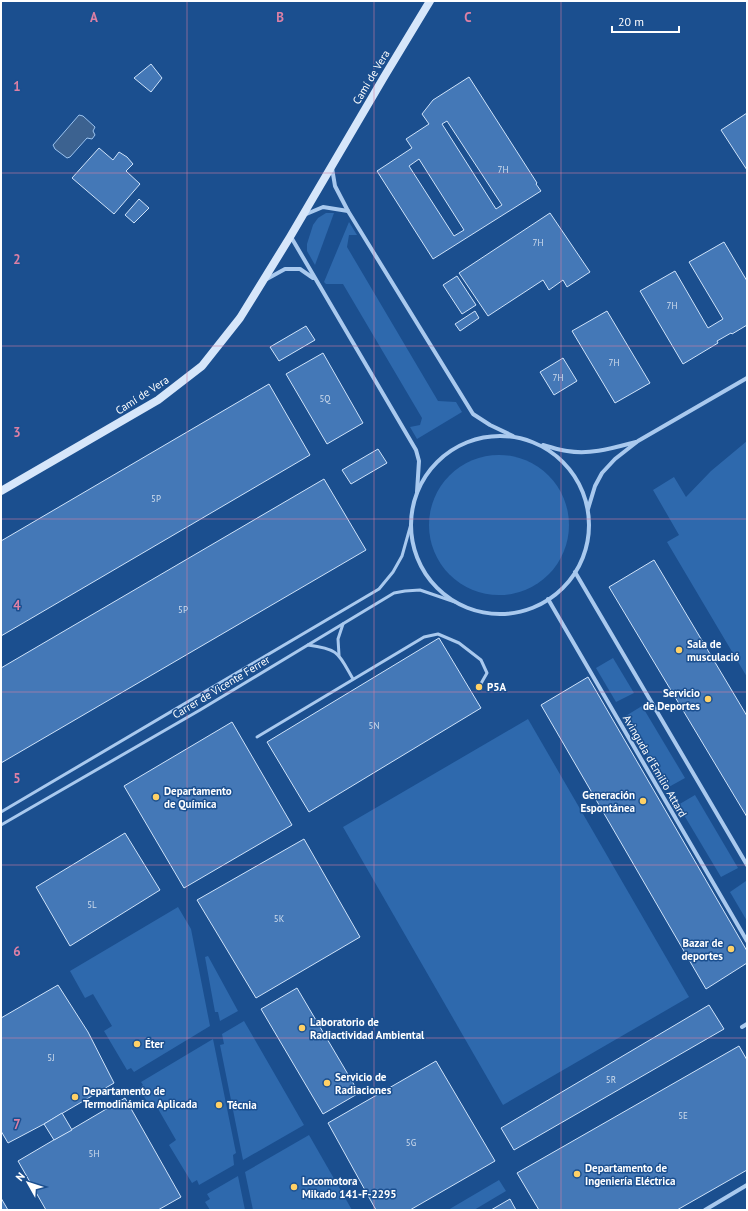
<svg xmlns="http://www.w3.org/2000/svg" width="748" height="1211" font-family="'PT Sans',sans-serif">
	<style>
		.green { fill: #2e69ad }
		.water { fill: #3c6290; stroke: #9cc4f0 }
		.building { fill: #4478b7; stroke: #cfe3fa; fill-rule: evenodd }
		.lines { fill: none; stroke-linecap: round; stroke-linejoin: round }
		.lane { stroke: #a9c9ee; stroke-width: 3 }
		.street { stroke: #a9c9ee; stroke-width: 4 }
		.secondary { stroke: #d6e6fa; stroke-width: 8 }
		.grid { fill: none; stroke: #dd80a5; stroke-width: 1; stroke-opacity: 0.55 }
		.poi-dot { fill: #ffd166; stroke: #1b4f8f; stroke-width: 1.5 }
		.labels { text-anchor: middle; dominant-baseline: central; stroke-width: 3; stroke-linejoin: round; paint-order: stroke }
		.number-label { font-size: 9px; fill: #d0dded }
		.street-label { font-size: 11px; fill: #fff; stroke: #1b4f8f }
		.poi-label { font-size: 11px; font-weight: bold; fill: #fff; stroke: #1b4f8f; text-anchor: start }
		.grid-label { font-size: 13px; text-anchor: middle; font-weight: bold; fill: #dd80a5; stroke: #1b4f8f; stroke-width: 3; stroke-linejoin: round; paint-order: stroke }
	</style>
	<rect width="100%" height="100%" fill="#1b4f8f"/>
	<g class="green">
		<path d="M326,213H334L315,265L307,251V244L313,225L318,218Z"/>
		<path d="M349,222L357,235H349L347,247L438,401L456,402L462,412L417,439L410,427L420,425L422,418L343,284H326L324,282Z"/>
		<path d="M747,441V677L667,542L679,535L653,490L674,477L686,497L711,471Z"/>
		<circle cx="499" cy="525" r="70"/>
		<path d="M613,658L634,693L616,702L596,668Z"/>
		<path d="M642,706L685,778L667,788L624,717Z"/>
		<path d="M528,719L689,997L503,1105L343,827Z"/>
		<path d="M695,795L738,868L721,877L678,805Z"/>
		<path d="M746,881L747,883V921L730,892Z"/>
		<path d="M178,907L191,929L210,1026L134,1072L131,1068L127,1070L104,1031L112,1026L93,994L85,998L70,971Z"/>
		<path d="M208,956L238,1011L220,1021L218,1012H215L205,957Z"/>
		<path d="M244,1021L304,1125L243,1160L220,1045L224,1044L222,1034Z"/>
		<path d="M213,1039L236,1153L233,1155L234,1165L199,1185L197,1180L192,1183L169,1145L176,1140L157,1107L152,1110L139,1088L143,1085L141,1082Z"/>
		<path d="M309,1135L352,1210H253L245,1172Z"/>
		<path d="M238,1176L245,1210H210L205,1202L210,1199L207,1194Z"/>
		<path d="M499,1180L506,1191L474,1210H448Z"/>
	</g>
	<path class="water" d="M79,115L83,116L95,127L93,131L95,135L92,139L87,138L70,157L67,158L55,149L53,145Z"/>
	<g class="building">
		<path d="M151,64L162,78L151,92L134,78Z"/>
		<path d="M469,77L537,183L536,184L541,191L433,259L377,171L412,148L406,139L429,124L422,114L433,100ZM447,121L502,205L496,209L442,124ZM419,159L464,230L454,236L409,166Z"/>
		<path d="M747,113V170L721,130Z"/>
		<path d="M99,148L113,160L119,152L127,157L133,164L126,171L140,184L114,214L72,178Z"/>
		<path d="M139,199L149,208L134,223L125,215Z"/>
		<path d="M550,213L590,272L567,287L563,280L549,290L543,280L488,316L459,273Z"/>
		<path d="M724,242L747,281V325L732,334L731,333L717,341L718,343L683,364L640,291L675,271L708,328L723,319L689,262Z"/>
		<path d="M457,276L476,305L462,314L443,285Z"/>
		<path d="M475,311L479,318L460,331L455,324Z"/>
		<path d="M607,311L650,383L615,403L572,331Z"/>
		<path d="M306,326L315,340L279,361L270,347Z"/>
		<path d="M323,353L363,423L327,444L286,374Z"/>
		<path d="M563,358L577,381L554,395L540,372Z"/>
		<path d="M269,384L310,455L1,636V541Z"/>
		<path d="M378,449L387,463L351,484L342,470Z"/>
		<path d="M324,479L366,550L1,763V668Z"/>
		<path d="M654,560L747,716V817L609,587Z"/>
		<path d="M439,638L481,708L309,812L267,742Z"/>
		<path d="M588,677L747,951V963L706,989L541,705Z"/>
		<path d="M232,722L292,825L184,888L124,786Z"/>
		<path d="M125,833L160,890L70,946L36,887Z"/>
		<path d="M304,839L360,937L256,998L197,900Z"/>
		<path d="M58,985L88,1032L114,1083L44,1124L8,1143L1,1131V1018Z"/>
		<path d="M297,988L359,1093L323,1114L261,1009Z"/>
		<path d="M709,1005L724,1029L514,1150L501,1128Z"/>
		<path d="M739,1046L747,1060V1170L677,1210H539L517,1173Z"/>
		<path d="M436,1061L495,1161L410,1210H376L328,1123Z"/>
		<path d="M125,1098L181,1197L158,1210H46L18,1161Z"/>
		<path d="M62,1113L72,1130L54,1140L44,1124Z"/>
		<path d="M1,1198L8,1210H1Z"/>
		<path d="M510,1199L516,1210H491Z"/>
	</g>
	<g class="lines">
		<g class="lane">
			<path d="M308,645C339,649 338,653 353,679"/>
			<path d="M339,655L338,639L343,624"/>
			<path d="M257,737L424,637L438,634L459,643L481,660L487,673L479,687"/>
			<path d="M1,812L379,589L393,572L402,556L411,524"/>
			<path d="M1,825L200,710L394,593L405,591L420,590L455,602"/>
		</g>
		<g class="street">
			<path d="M332,168L335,186L348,211L473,414L490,425L513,436"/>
			<path d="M304,215L323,207L348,211"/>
			<path d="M291,237L416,450L419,461L417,492"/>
			<path d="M265,280L285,269H300L313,278"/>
			<circle cx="500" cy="525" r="89"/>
			<path d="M543,445C551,447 559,450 567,451C591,455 613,448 636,442"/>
			<path d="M588,509L595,486L602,473L615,459L638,441L747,378"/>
			<path d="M575,572L747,865"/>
			<path d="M548,599L747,941"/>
			<path d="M742,1027L747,1024"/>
			<path d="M705,1210L747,1185"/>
		</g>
		<path class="secondary" d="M1,491L158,400L202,366L240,318L290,237L384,77L430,1"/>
	</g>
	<path class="grid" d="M187,1V1210M374,1V1210M561,1V1210M1,173H747M1,346H747M1,519H747M1,692H747M1,865H747M1,1038H747"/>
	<g class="poi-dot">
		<circle cx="679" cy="650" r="4"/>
		<circle cx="479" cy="687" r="4"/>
		<circle cx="708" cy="699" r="4"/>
		<circle cx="156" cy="797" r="4"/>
		<circle cx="643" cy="801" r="4"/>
		<circle cx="731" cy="949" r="4"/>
		<circle cx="302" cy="1028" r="4"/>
		<circle cx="137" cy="1044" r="4"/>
		<circle cx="327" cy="1083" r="4"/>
		<circle cx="75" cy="1097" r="4"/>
		<circle cx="219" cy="1105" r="4"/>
		<circle cx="577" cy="1174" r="4"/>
		<circle cx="294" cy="1187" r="4"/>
	</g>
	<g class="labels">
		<g class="number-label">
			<text x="503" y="169">7H</text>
			<text x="538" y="242">7H</text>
			<text x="672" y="305">7H</text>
			<text x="614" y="362">7H</text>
			<text x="558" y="377">7H</text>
			<text x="325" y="398">5Q</text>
			<text x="156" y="498">5P</text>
			<text x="183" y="609">5P</text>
			<text x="374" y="725">5N</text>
			<text x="92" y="904">5L</text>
			<text x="279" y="918">5K</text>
			<text x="51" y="1057">5J</text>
			<text x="611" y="1079">5R</text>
			<text x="683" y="1115">5E</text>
			<text x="411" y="1142">5G</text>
			<text x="94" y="1153">5H</text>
		</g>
		<g class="street-label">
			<text transform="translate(371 77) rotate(-59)">Camí de Vera</text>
			<text transform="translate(142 395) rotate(-33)">Camí de Vera</text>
			<text transform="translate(221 687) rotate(-31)">Carrer de Vicente Ferrer</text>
			<text transform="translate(655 766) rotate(60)">Avinguda d'Emilio Attard</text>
		</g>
		<g class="poi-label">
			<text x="687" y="644">Sala de<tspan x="687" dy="13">musculació</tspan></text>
			<text x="487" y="687">P5A</text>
			<text x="700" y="693" text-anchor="end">Servicio<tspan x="700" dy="13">de Deportes</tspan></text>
			<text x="164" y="791">Departamento<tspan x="164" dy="13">de Química</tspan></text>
			<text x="635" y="795" text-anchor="end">Generación<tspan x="635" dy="13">Espontánea</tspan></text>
			<text x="723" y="943" text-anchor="end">Bazar de<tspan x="723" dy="13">deportes</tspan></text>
			<text x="310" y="1022">Laboratorio de<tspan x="310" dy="13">Radiactividad Ambiental</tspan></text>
			<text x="145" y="1044">Éter</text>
			<text x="335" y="1077">Servicio de<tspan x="335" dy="13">Radiaciones</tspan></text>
			<text x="83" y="1091">Departamento de<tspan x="83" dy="13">Termodinámica Aplicada</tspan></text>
			<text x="227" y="1105">Técnia</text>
			<text x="585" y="1168">Departamento de<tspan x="585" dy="13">Ingeniería Eléctrica</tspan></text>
			<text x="302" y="1181">Locomotora<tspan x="302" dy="13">Mikado 141-F-2295</tspan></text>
		</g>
	</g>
	<g class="grid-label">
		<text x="94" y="22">A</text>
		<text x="280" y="22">B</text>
		<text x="468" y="22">C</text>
		<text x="17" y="91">1</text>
		<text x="17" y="264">2</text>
		<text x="17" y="437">3</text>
		<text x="17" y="610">4</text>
		<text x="17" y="783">5</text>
		<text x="17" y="956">6</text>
		<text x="17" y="1129">7</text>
	</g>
	<rect width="748" height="1211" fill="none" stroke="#ffffff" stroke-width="4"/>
	<g transform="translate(28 1183) rotate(309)" stroke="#1b4f8f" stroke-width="3" paint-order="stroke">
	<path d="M0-3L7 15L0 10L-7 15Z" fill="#ffffff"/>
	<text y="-6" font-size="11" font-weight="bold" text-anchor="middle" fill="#ffffff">N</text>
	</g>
	<path d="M612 26v6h67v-6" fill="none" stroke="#ffffff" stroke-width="2"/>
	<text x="618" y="26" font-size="12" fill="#ffffff" stroke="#1b4f8f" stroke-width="3" paint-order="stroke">20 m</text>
</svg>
